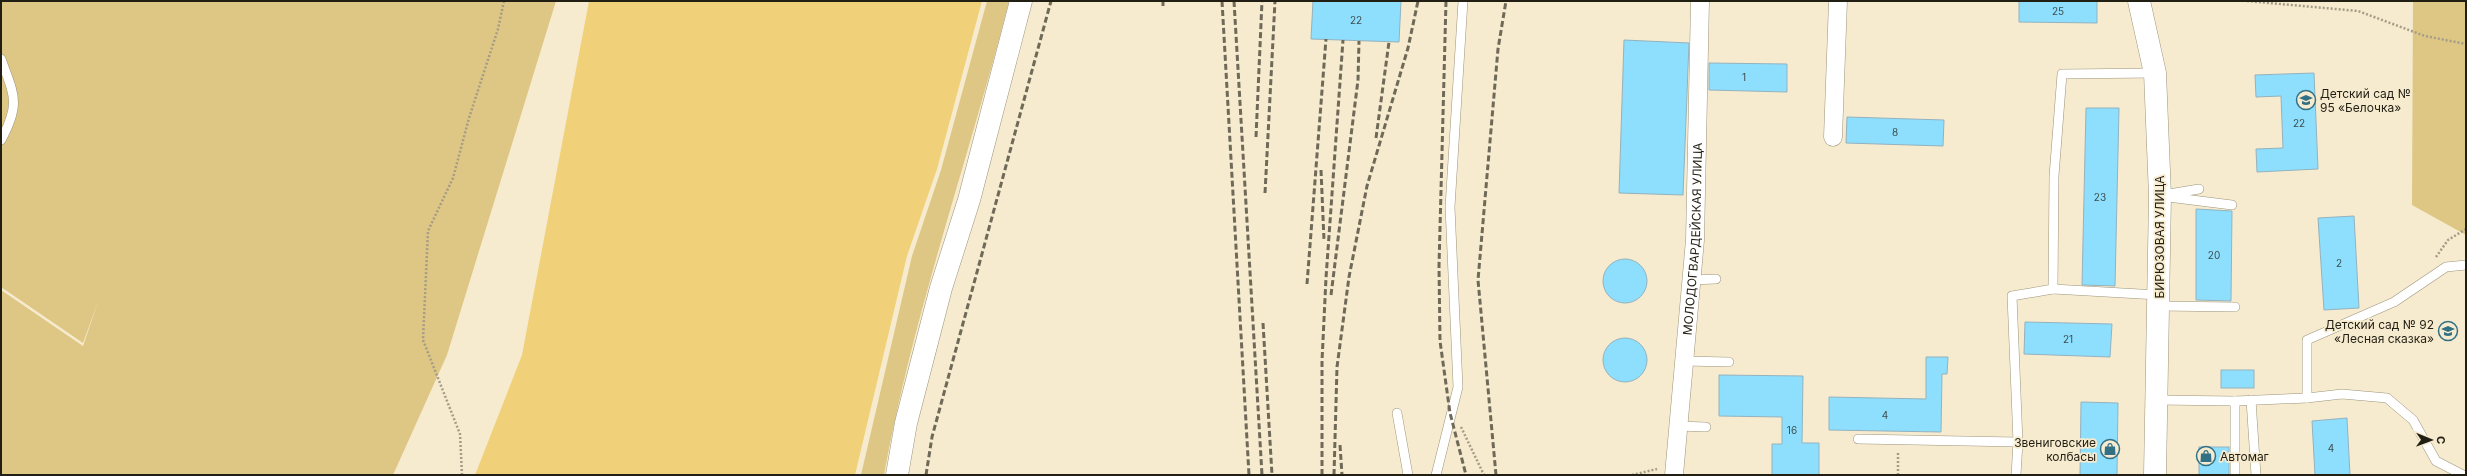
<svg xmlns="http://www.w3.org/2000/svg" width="2467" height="476" font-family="Inter,sans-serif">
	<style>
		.green { fill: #dec784 }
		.water { fill: #f0d17a }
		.building { fill: #8ddffd; stroke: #93b2bf }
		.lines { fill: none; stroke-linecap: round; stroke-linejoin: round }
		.service-casing { stroke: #9d947a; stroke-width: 10 }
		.minor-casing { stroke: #9d947a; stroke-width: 19 }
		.secondary-casing { stroke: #9d947a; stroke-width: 23 }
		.path { stroke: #a49c87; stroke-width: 2.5; stroke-dasharray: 2 2; stroke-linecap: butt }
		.service { stroke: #fff; stroke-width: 9 }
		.minor { stroke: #fff; stroke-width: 18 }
		.secondary { stroke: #fff; stroke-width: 22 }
		.rail { stroke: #6f6958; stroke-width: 3; stroke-dasharray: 6 3; stroke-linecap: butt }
		.labels { text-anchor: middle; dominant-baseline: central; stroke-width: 3.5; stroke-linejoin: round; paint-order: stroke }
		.number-label { font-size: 10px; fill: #3c4e4e }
		.poi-label { font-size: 12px; fill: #211e13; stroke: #f6ebcf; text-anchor: start }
		.street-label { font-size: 12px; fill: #211e13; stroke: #f6ebcf }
	</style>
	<rect width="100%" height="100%" fill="#f6ebcf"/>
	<g class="green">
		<path d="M1,1H556L447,355L393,475H1V290L83,346L99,299L83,343L1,287Z"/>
		<path d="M987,1H1009C969,159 913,314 884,475H861L912,256L941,170Z"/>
		<path d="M2413,1H2466V235L2412,205Z"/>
	</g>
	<path class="water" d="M589,1H982L937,169L907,256L855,475H475L522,355Z"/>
	<g class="building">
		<path d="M1313,1H1401L1399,42L1311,39Z"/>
		<path d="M2019,1H2097V23L2019,22Z"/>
		<path d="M1624,40L1689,43L1683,195L1619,193Z"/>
		<path d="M1709,63L1787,64V92L1709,90Z"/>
		<path d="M2314,73L2318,169L2257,172L2256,149L2283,148L2281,96L2256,97L2255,75Z"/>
		<path d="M2086,108H2119L2115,286L2082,285Z"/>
		<path d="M1847,117L1944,120L1943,146L1846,143Z"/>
		<path d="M2196,209L2232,211L2231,301L2196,300Z"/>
		<path d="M2354,216L2359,308L2324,310L2318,218Z"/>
		<circle cx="1625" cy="281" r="22"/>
		<path d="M2025,322L2112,324L2110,357L2024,354Z"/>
		<circle cx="1625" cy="360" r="22"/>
		<path d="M1926,357H1948L1947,374H1942L1941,432L1829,430V397L1926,399Z"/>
		<rect x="2221" y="370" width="33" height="18"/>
		<path d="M1719,375L1803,376L1802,443H1819V475H1772V444H1782V417L1719,416Z"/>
		<path d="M2081,402L2118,403L2117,475H2080Z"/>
		<path d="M2347,418L2350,475H2315L2312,421Z"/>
		<rect x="2199" y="447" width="30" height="28"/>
	</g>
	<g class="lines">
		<defs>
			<g id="service">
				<path d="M1,59C14,95 21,103 1,140"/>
				<path d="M2169,194L2199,189"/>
				<path d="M2160,196L2232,205"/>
				<path d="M1692,280L1716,279"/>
				<path d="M2053,289L2158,295"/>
				<path d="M2159,306L2235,307"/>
				<path d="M1685,361L1729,362"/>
				<path d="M2307,398L2342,394L2387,398L2413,420L2436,461L2463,475"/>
				<path d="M2156,400L2235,401L2307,398V340L2394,302L2446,267L2466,265"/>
				<path d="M2251,400L2256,475"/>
				<path d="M1397,413L1408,475"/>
				<path d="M1678,426L1706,427"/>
				<path d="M1858,439L2018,442L2016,475"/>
				<path d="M2018,442L2012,296L2053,289L2054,176L2062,74L2155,73"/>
				<path d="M1436,475L1458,387L1450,207L1463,1"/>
				<path d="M2235,475V401"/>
			</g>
			<g id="minor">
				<path d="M1833,137L1838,1"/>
				<path id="s1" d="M1674,475L1695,240L1700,1"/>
			</g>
			<g id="secondary">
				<path d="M2139,1L2155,73L2160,196L2155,475"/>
				<path d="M897,475L906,423L941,288L969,200L1021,1"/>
			</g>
		</defs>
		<use href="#service" class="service-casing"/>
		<use href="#minor" class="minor-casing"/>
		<use href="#secondary" class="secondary-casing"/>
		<g class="path">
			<path d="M2247,1L2358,11L2425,36L2466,44"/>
			<path d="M2436,257L2448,240L2466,229"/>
			<path d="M1461,427L1484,475"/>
			<path d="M462,475L460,434L423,340L428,231L453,178L469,118L498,29L504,1"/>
			<path d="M1632,475L1657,469"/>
			<path d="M1898,475V452"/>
		</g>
		<use href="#service" class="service"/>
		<use href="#minor" class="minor"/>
		<use href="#secondary" class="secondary"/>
		<g class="rail">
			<path d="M1222,1L1249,475"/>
			<path d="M1234,1L1262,475"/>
			<path d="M1446,1L1439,266L1440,341L1450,413L1466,475"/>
			<path d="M1163,6V1"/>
			<path d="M1256,137L1262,1"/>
			<path d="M1376,138L1389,42"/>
			<path d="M1321,170L1324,240"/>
			<path d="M1265,193L1275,1"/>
			<path d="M1307,284L1326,39"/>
			<path d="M1331,295L1358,80L1359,41"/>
			<path d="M1263,323L1272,475"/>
			<path d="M1340,445L1342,475"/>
			<path d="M926,475L932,437L1051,1"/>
			<path d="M1322,475V361L1326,278L1343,40"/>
			<path d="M1334,475L1337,367L1349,277L1367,186L1408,48L1418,1"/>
			<path d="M1496,475L1478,280L1498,49L1506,1"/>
		</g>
	</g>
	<defs>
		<symbol id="school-ring" viewBox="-11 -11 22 22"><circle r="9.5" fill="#f6ebcf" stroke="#327086" stroke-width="1.5"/><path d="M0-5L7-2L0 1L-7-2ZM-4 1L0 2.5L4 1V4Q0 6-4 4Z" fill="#327086"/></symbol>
		<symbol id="shop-ring" viewBox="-11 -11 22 22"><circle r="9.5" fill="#f6ebcf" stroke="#327086" stroke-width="1.5"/><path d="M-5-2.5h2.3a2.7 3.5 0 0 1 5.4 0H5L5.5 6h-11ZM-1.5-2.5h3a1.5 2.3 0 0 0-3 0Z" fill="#327086"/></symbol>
	</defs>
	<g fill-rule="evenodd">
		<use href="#school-ring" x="2295" y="89" width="22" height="22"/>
		<use href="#school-ring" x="2437" y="320" width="22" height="22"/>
		<use href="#shop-ring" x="2099" y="438" width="22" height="22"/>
		<use href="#shop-ring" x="2195" y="445" width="22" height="22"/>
	</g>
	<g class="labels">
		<g class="number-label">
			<text x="2058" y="11">25</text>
			<text x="1356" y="20">22</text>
			<text x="1744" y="77">1</text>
			<text x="2299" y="123">22</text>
			<text x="1895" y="132">8</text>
			<text x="2100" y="197">23</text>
			<text x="2214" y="255">20</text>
			<text x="2339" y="263">2</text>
			<text x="2068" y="339">21</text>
			<text x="1885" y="415">4</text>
			<text x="1792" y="430">16</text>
			<text x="2331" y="448">4</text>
		</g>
		<g class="poi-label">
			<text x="2320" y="93">Детский сад №<tspan x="2320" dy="14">95 «Белочка»</tspan></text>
			<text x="2434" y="324" text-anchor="end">Детский сад № 92<tspan x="2434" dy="14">«Лесная сказка»</tspan></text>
			<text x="2096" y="442" text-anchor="end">Звениговские<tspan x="2096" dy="14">колбасы</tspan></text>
			<text x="2220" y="456">Автомаг</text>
		</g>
		<g class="street-label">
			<text transform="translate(2159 237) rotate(-90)">БИРЮЗОВАЯ УЛИЦА</text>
			<text stroke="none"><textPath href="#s1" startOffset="237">МОЛОДОГВАРДЕЙСКАЯ УЛИЦА</textPath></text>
		</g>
	</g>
	<rect width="2467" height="476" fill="none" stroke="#211e13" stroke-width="4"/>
	<g transform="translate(2431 440) rotate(91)" stroke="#f6ebcf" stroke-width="3" paint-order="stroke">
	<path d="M0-3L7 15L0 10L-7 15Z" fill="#211e13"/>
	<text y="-6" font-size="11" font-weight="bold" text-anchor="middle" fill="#211e13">С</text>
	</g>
</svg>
